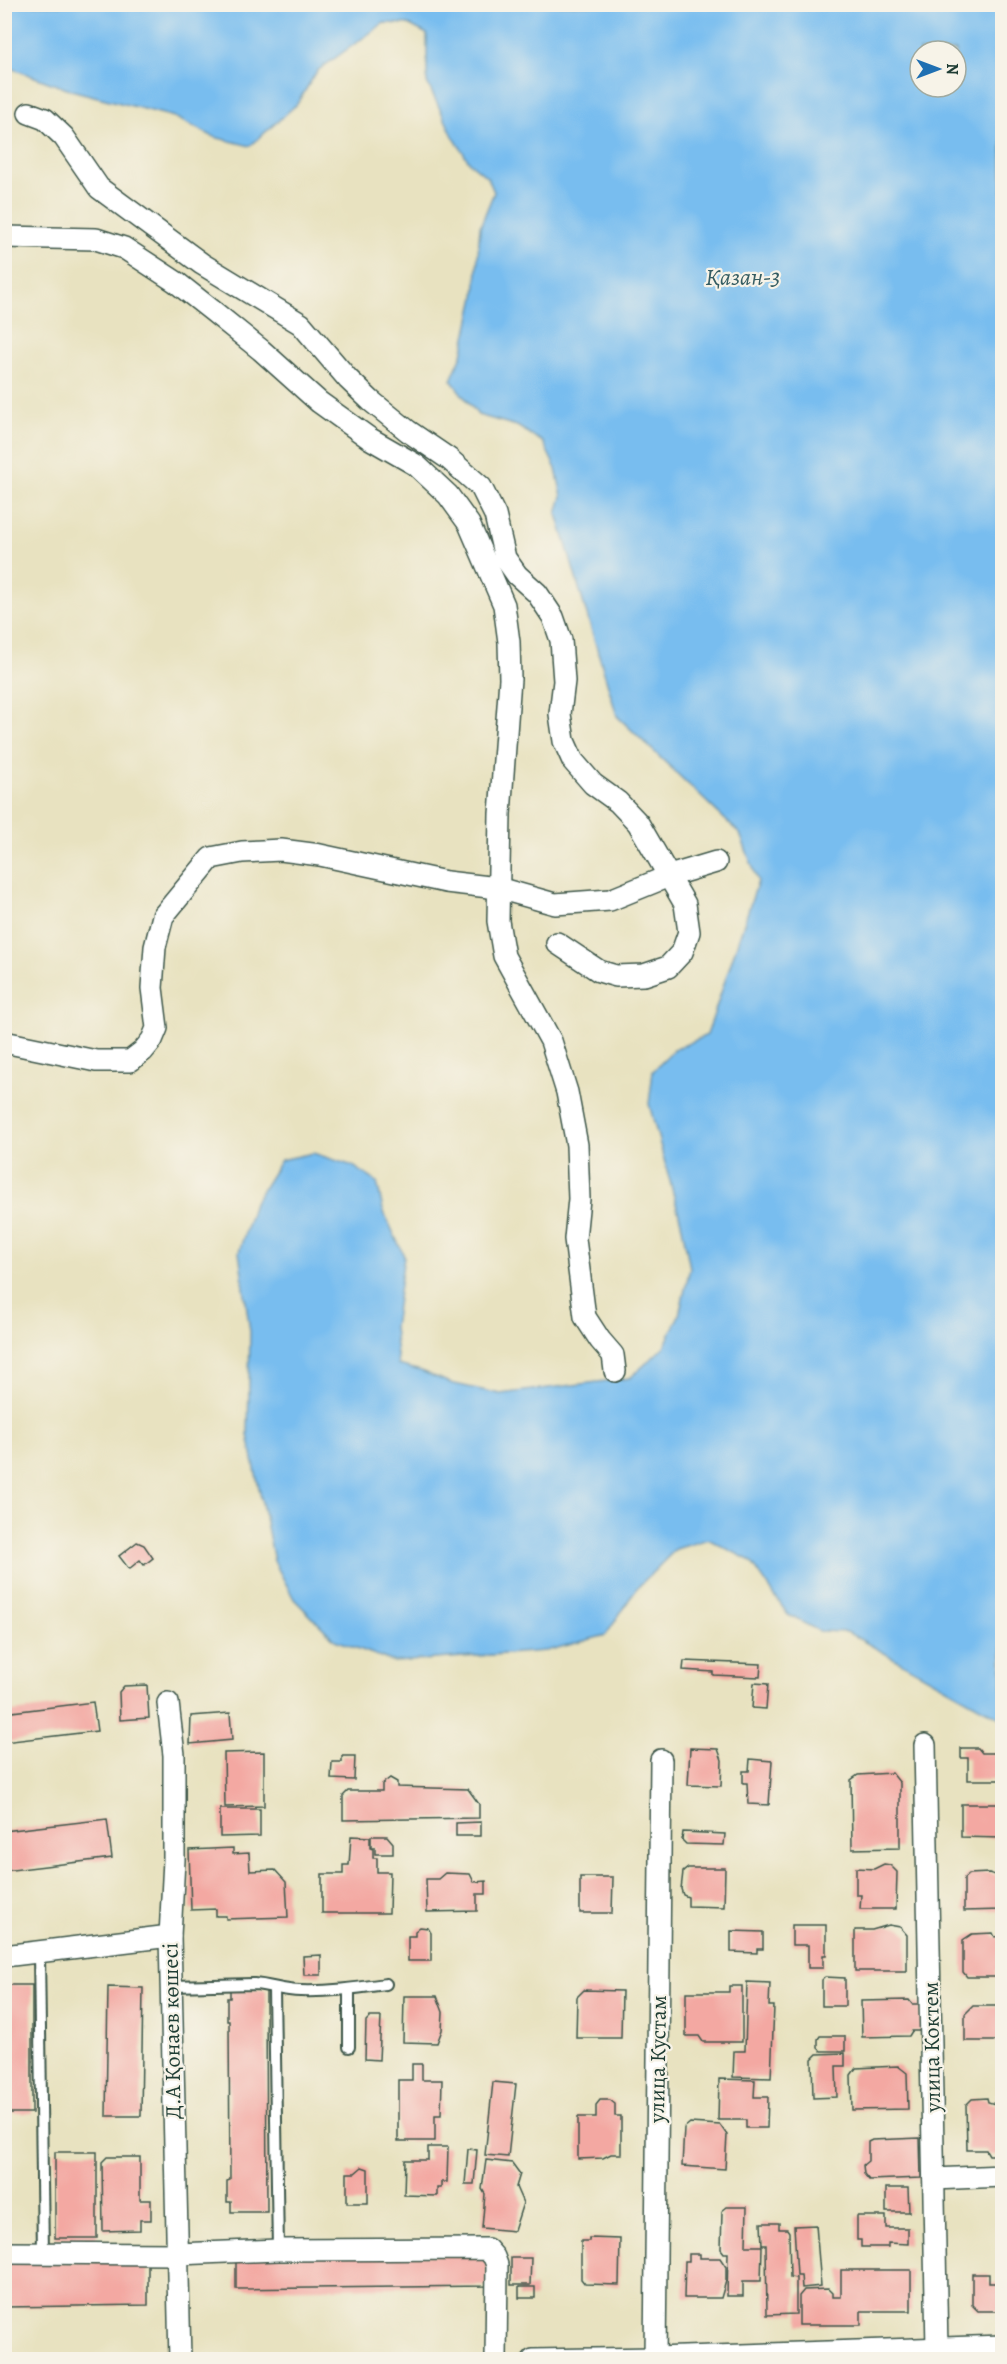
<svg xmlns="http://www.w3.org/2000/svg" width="1007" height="2364" font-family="Alegreya,serif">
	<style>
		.water { fill: #78bdef; stroke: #4c7d92; stroke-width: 1.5; fill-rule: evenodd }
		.building { fill: #f3a8a2 }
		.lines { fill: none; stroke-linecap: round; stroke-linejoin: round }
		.lane-casing { stroke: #3d5649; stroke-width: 14 }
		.street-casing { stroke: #3d5649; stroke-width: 24 }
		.lane { stroke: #fff; stroke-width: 10 }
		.street { stroke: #fff; stroke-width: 21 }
		.labels { text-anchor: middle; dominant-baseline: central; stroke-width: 4.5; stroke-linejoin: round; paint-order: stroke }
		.street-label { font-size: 22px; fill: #1f3d34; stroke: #f7f3e8 }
		.water-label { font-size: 24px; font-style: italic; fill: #355d63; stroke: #f7f3e8 }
	</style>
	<rect width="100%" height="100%" fill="#f7f3e8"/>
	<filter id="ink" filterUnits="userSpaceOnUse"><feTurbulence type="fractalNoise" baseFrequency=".0167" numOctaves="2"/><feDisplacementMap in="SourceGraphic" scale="12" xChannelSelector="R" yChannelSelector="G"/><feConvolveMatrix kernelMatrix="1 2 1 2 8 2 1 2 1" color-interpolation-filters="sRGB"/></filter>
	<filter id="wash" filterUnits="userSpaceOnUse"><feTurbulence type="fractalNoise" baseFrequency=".008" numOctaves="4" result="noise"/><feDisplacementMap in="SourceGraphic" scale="24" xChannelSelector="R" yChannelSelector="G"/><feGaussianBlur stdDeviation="1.35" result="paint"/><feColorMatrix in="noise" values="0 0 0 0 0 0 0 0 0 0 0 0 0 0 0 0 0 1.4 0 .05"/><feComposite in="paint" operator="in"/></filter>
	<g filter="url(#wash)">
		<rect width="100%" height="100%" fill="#e8e2c0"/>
		<path class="water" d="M4,5H1002V1719L847,1632L819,1631L788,1615L751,1561L708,1539L676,1549L636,1589L606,1635L546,1651L394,1662L335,1640L294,1599L274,1561L248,1435L250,1332L239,1252L254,1203L281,1160L313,1153L353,1166L377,1182L383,1210L404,1256L394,1327L398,1365L421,1371L450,1383L500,1394L630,1378L664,1347L679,1315L690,1268L681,1222L649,1104L653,1071L674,1050L707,1035L758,881L740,834L617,716L557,514L562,496L556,469L543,442L517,426L478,415L451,380L462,355L475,297L480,227L494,192L488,178L470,163L454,138L427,82V34L408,24L384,23L317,71L297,104L250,146L214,137L174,117L67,89L5,66ZM920,51H956V87H920Z"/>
		<g id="blocks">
			<g class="building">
				<path d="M137,1542L144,1545L153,1558L144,1565L140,1560L129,1569L119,1556Z"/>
				<path d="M684,1661L761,1664L760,1677L713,1675V1672L683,1670Z"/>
				<path d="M754,1683L768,1684L766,1709L752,1708Z"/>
				<path d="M147,1685L149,1718L120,1720L119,1692L124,1686Z"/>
				<path d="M93,1702L97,1731L4,1742V1713Z"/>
				<path d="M230,1713L232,1740L190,1744L191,1716Z"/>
				<path d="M690,1748L718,1749L722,1760L721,1786L688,1785Z"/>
				<path d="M961,1748H978L982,1753H1002V1780H968V1758H961Z"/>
				<path d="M264,1752V1806L225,1807L224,1753Z"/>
				<path d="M342,1756H355L354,1780L331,1779L332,1762H342Z"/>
				<path d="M750,1759L772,1761L769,1805L748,1804L747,1783H743V1771H749Z"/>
				<path d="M892,1773L900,1783V1848L852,1849L851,1780L858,1775Z"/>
				<path d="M390,1778L397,1782V1787L468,1789L479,1804V1818L343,1820V1796L348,1791H382V1784Z"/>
				<path d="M961,1804H1002V1838L961,1837Z"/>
				<path d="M220,1809H260V1836L220,1837Z"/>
				<path d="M107,1819L112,1858L4,1871V1831Z"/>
				<path d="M481,1822V1836H456V1823Z"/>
				<path d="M683,1832L725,1834L724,1845L686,1844L682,1840Z"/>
				<path d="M351,1836L370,1837V1848L373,1849V1858H377V1872H390L389,1913H322V1874H343V1865H349Z"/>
				<path d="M371,1836H387L393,1843V1854H375V1847H371Z"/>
				<path d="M233,1848V1854L249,1853L250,1871L275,1870L286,1882L288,1917L226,1919V1916H216V1909L191,1910L189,1850Z"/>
				<path d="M884,1864L890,1865L897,1872L896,1909H860L861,1895H856V1868L874,1869Z"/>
				<path d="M688,1868H725L724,1907L688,1906V1897L683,1895L681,1889L683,1872Z"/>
				<path d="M445,1873L470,1874L474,1882L486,1881V1894H477V1911L427,1912L426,1879H438Z"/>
				<path d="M989,1873L1001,1877L1002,1910L964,1911V1878L969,1874Z"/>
				<path d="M580,1877H613L612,1913H580Z"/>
				<path d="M792,1925H826V1955H823V1968H808V1945H792Z"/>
				<path d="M889,1925L900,1927L907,1935V1971H855V1930H872Z"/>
				<path d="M420,1927L428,1928L431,1933V1961H408V1936H415V1931Z"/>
				<path d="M731,1931L763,1932V1949H757V1953L731,1952Z"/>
				<path d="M993,1933L995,1937L1002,1936V1970H996V1977H967L963,1972V1940L972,1934Z"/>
				<path d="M321,1955V1975H304L303,1956Z"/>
				<path d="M825,1977L845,1978V2006H822V1980Z"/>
				<path d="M747,1982L770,1983L769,2006H774L771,2078L733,2077L734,2051H745Z"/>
				<rect x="4" y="1985" width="28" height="128"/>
				<path d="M729,1986H742V2042H703L699,2036H686V1992H729Z"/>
				<path d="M108,1987L143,1988L141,2116H106Z"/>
				<path d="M230,1990H266L267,2212H231V2202H227V2181L230,2180L229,2021H227V1998H230Z"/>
				<path d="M584,1990L622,1991L621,2038H576L577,1997Z"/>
				<path d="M404,1996H437L443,2012L442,2030L437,2043L403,2042Z"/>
				<path d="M909,2000L912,2004H920L921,2031H912L909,2036L862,2037L861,2001Z"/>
				<path d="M973,2006H1002V2041H965V2014Z"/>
				<path d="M370,2017H381L379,2060L365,2059L366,2021Z"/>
				<path d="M820,2036H845V2051H821L818,2048V2039Z"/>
				<path d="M845,2053V2066H836L837,2097L813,2098L812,2059L817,2054Z"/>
				<path d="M412,2064H422V2080H442L441,2115H435V2141H398V2080H412Z"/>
				<path d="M898,2066L907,2073L908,2109L852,2110L851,2075L856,2068Z"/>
				<path d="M719,2079L755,2080L754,2097H768L767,2128H746V2120H718Z"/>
				<path d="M493,2082L516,2084L508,2157L485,2155Z"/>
				<path d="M987,2098L988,2102L1002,2106V2155H989L986,2150H967L966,2105L972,2099Z"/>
				<path d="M600,2100H610L615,2104V2116H621V2154H611L603,2158L578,2159V2117H596V2105Z"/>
				<path d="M690,2123L720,2125L727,2135L725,2169L682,2166L684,2128Z"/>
				<path d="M920,2138L921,2178L869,2180L864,2174L863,2165L868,2161V2142L872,2140Z"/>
				<path d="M428,2147H448L447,2182H441V2188H437V2196L404,2195L405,2160H428Z"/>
				<path d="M468,2149L477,2150L474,2184H465Z"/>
				<rect x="55" y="2152" width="42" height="86"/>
				<path d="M107,2157H140V2200H151V2220H140V2230L103,2231L102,2162Z"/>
				<path d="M486,2160L512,2163L520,2174L516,2187L523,2203L514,2231L482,2228L485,2194L482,2189Z"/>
				<path d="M362,2167L368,2169V2203H347V2173H355Z"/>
				<path d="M886,2188H908L909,2212H886Z"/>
				<path d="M727,2207H747L746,2246H762L761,2281H743V2296H727L728,2253H724L721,2249L722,2211Z"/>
				<path d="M857,2216H886V2228H908V2244L888,2243V2247H861V2240H857Z"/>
				<path d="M761,2223H779V2229H787L789,2232L790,2277L796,2278V2314L767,2315L766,2245H762Z"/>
				<path d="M816,2225L821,2286L802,2288L801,2275H797L794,2226Z"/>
				<path d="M589,2238L620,2239L619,2285L585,2284L581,2279V2241H589Z"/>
				<path d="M487,2254V2286L236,2289V2257Z"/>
				<path d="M689,2254H700V2258H720L726,2267V2281L721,2298H684L685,2261H689Z"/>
				<path d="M511,2258H531L530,2285H511Z"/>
				<path d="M148,2261V2305L4,2307V2263Z"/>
				<path d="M841,2270H911V2311H861V2325H799V2296L804,2290L828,2289L832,2293V2297H841Z"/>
				<path d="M1002,2270V2311H978L972,2305V2274H989V2283H1000V2273Z"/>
				<rect x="519" y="2287" width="16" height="11"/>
			</g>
		</g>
	</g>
	<g filter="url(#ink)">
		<use href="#blocks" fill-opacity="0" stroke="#3d5649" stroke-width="1.5"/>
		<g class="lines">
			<defs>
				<g id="lane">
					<path d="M39,1953L43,2253"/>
					<path d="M172,1986L254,1984C270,1985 283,1991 300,1991C329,1992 357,1988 386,1984"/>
					<path d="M274,1989L278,2250"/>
					<path d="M349,1989V2047"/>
				</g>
				<g id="street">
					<path d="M29,113L45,119L64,137L99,188L202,264L301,324L348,379L371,401L408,431L449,459L481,487L495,515L505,558L517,575L537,593L553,617L561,640L564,681L560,714L564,741L573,761L593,784L618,802L638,823L685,904L689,932L682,952L668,967L644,975L616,976L599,971L557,943"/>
					<path d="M4,237L96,239L124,248L176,282L214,312L261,350L319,402L369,438L416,465L448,495L469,524L504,605L509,642L510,679L500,814L498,921L504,956L551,1041L567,1092L577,1145L579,1199L575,1239L585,1317L600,1340L613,1355L615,1371"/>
					<path d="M4,1042L96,1061H130L143,1051L152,1040L157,1028L152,988L155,947L163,916L211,858L242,852L281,850L320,855L446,882L498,888L555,904L610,900L669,876L716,862"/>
					<path d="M168,1703L174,1755V1860L170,1936L180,2360"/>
					<path d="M925,1745L937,2349"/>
					<path d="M4,1956L170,1936"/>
					<path d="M934,2179L1002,2176"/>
					<path d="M4,2253L178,2254L278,2250L487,2249L494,2257L497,2265L496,2360"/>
					<path d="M655,2358L661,1760"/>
					<path d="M533,2360L655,2358L1002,2346"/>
				</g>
			</defs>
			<use href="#lane" class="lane-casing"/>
			<use href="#street" class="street-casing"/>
			<use href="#lane" class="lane"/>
			<use href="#street" class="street"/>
		</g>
	</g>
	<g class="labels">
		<g class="street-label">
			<text transform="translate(172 2031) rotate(-91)">Д.А Қонаев көшесі</text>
			<text transform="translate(932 2047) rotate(-91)">улица Коктем</text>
			<text transform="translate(658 2059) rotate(-89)">улица Кустам</text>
		</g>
		<g class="water-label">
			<text x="743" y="277">Қазан-3</text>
		</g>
	</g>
	<rect width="1007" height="2364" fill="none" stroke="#f7f3e8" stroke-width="24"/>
	<g transform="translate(938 69) rotate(90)"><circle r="28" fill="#f7f3e8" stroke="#a1aaa0" stroke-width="1.5"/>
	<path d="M0-4.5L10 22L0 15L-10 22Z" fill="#1f6fb2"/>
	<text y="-9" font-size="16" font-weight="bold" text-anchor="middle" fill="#1f3d34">N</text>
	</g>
</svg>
